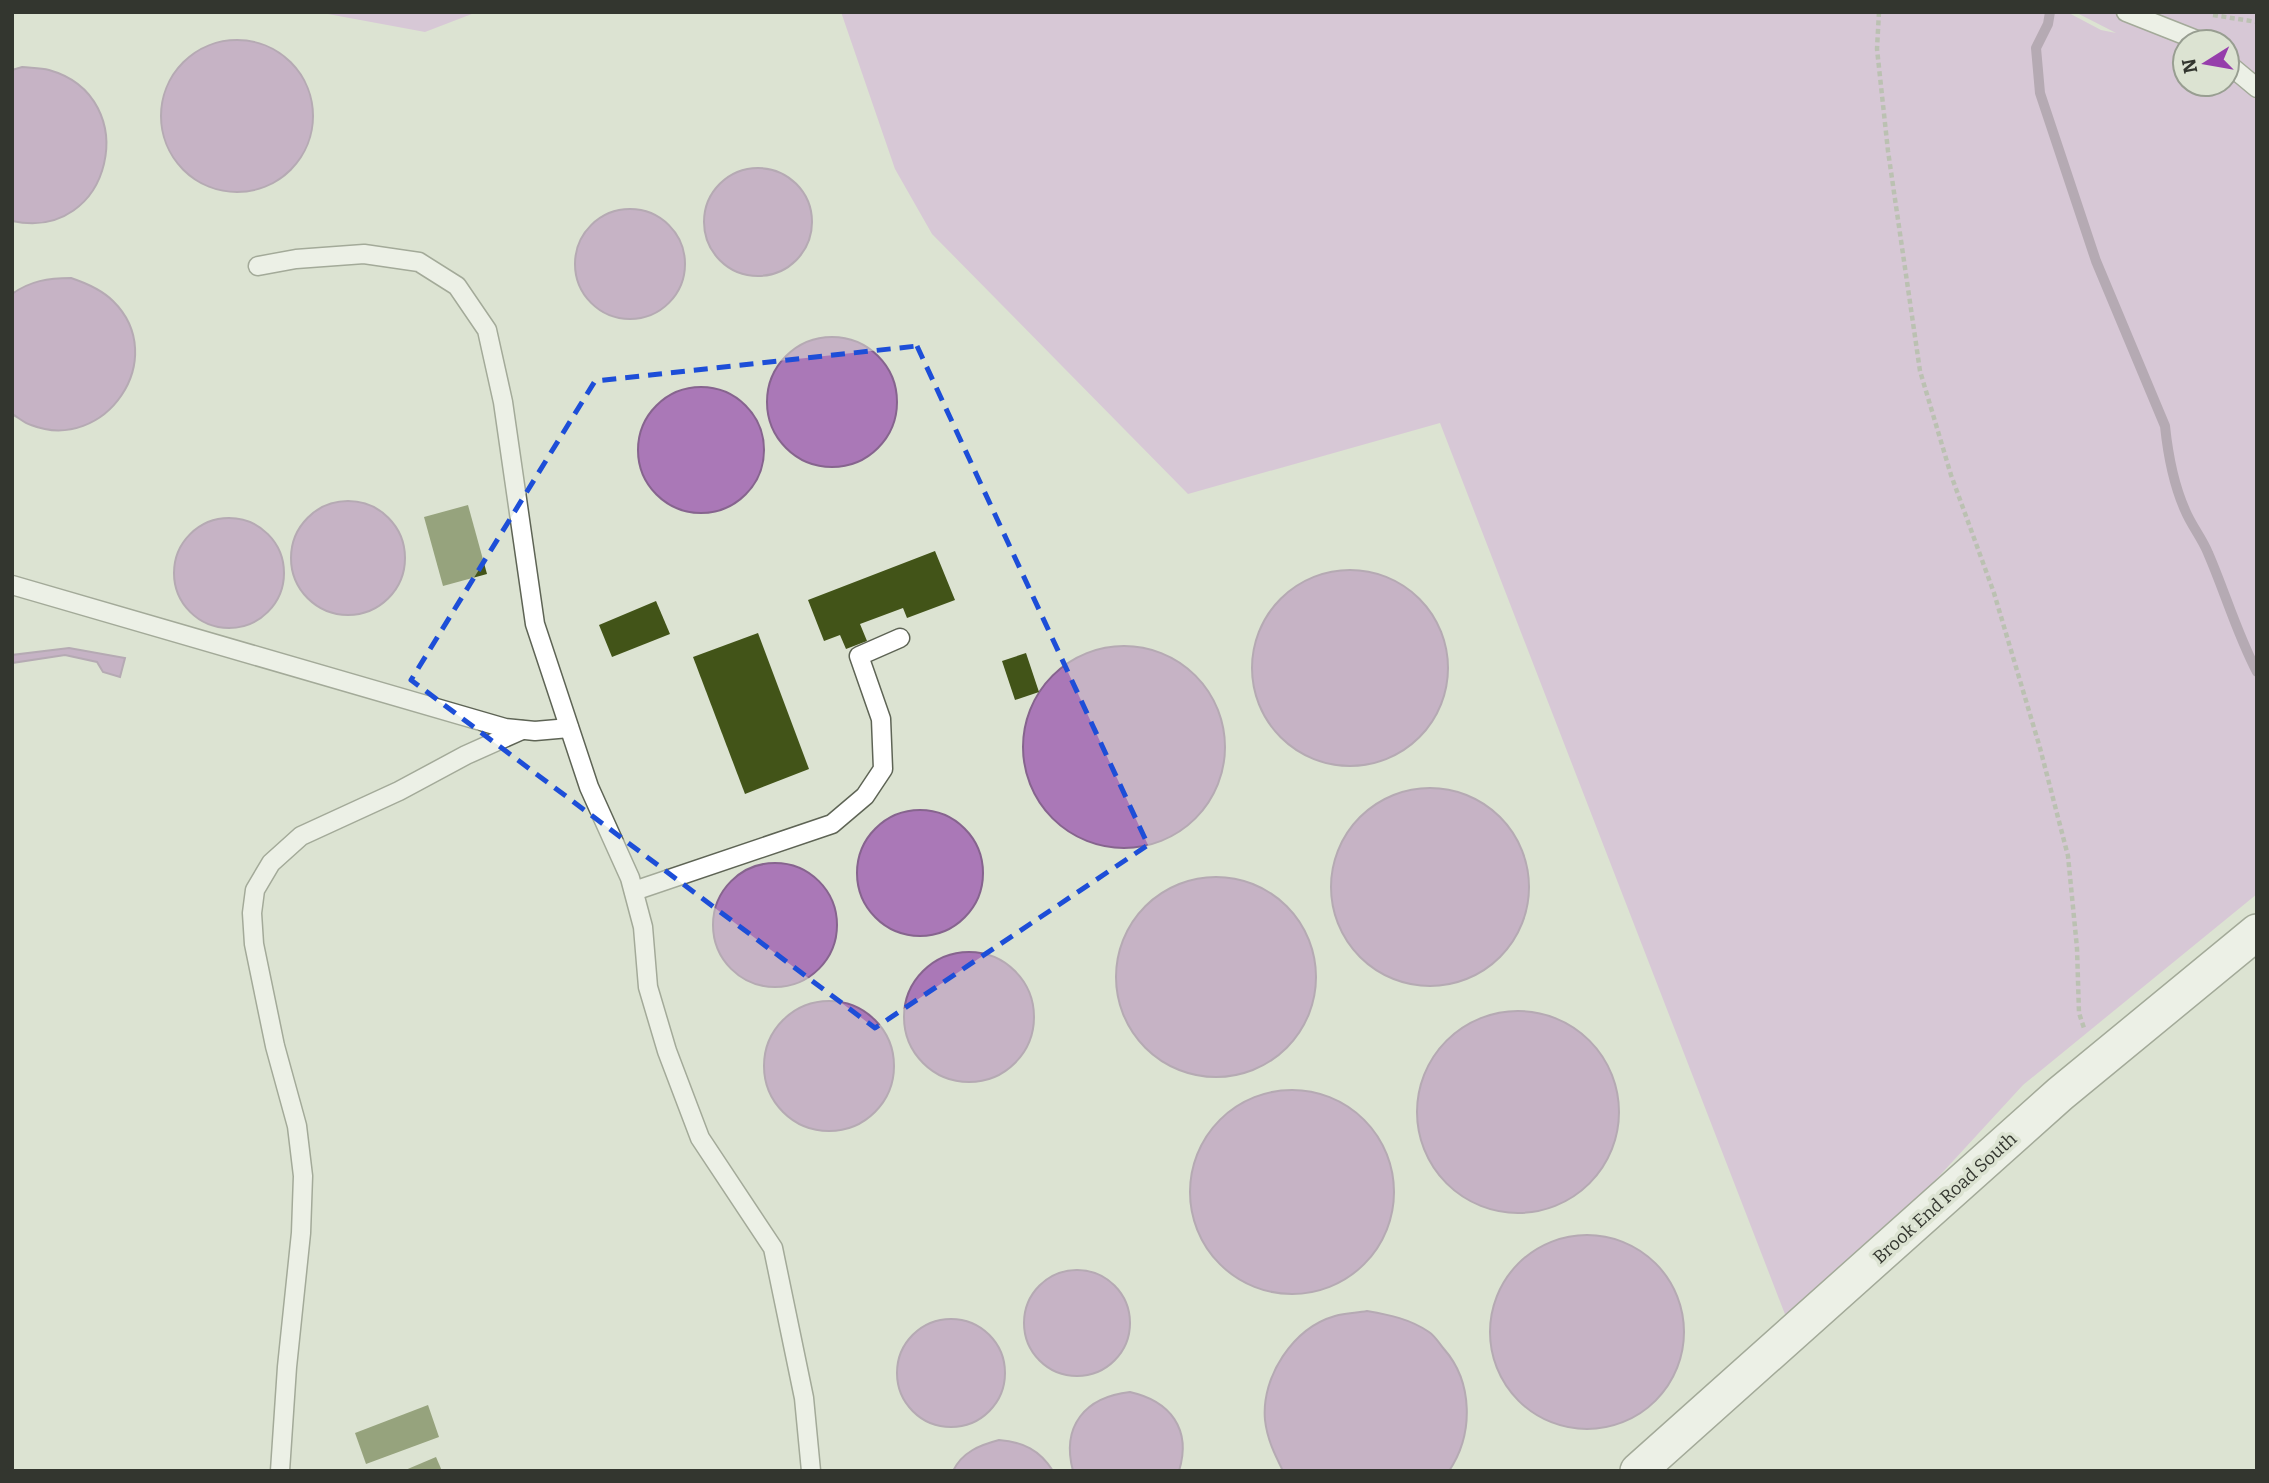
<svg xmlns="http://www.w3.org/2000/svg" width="2269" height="1483" font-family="Bitter,serif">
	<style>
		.green { fill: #d1a7db; fill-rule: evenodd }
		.water { fill: #aa78b7; stroke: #86648e; stroke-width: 2 }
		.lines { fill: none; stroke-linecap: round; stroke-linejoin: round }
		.stream { stroke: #86648e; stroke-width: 10 }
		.building { fill: #425418 }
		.service-casing { stroke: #5e6455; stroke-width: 21 }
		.minor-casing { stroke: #5e6455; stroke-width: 38 }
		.path { stroke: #93988c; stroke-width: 4.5; stroke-dasharray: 5 3.5; stroke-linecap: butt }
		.service { stroke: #fff; stroke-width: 18 }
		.minor { stroke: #fff; stroke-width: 35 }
		.marked { fill: none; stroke: #1d4ed8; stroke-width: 5; stroke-dasharray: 14 9; stroke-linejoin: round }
		.labels { text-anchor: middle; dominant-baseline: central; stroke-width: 7; stroke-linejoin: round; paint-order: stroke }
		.street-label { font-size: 18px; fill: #33362f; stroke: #dce3d2 }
	</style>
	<rect width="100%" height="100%" fill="#dce3d2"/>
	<g class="green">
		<path d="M317,12H477L425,32Z"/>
		<path d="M841,12H2067L2101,30L2116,33L2075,12H2257V894L2023,1085L1793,1335L1440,423L1188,494L932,234L895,169ZM2185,42H2227V84H2185Z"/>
	</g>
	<g class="water">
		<circle cx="237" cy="116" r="76"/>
		<path d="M22,67C31,68 41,68 49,70C145,97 112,243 12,221V70Z"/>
		<circle cx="758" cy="222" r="54"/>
		<circle cx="630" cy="264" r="55"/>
		<path d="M71,278C86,283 101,289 113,301C171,358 105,454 31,425C24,423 18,417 12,414V294C30,281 48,278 71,278Z"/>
		<circle cx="832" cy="402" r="65"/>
		<circle cx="701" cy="450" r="63"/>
		<circle cx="348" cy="558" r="57"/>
		<circle cx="229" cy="573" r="55"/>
		<circle cx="1350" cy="668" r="98"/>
		<circle cx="1124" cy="747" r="101"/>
		<path d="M69,648L125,658L120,677L103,672L97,662L65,655L12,663V655Z"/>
		<circle cx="1430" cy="887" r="99"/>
		<circle cx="920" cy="873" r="63"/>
		<circle cx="775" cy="925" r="62"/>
		<circle cx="1216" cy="977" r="100"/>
		<circle cx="969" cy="1017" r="65"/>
		<circle cx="829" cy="1066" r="65"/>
		<circle cx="1518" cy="1112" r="101"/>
		<circle cx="1292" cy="1192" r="102"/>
		<circle cx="1587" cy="1332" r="97"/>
		<circle cx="1077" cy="1323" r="53"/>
		<path d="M1367,1311C1390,1315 1410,1319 1429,1332C1435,1336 1439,1343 1444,1349C1473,1382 1474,1434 1449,1471H1283C1275,1455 1267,1439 1265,1420C1261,1377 1293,1328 1335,1316C1346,1313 1357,1313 1367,1311Z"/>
		<circle cx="951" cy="1373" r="54"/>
		<path d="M1130,1392C1170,1401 1192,1429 1179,1471H1073C1061,1426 1085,1397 1130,1392Z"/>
		<path d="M999,1440C1023,1442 1040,1450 1053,1471H953C962,1452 980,1445 999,1440Z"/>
	</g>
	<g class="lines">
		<path class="stream" d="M2050,12L2048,24L2036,48L2040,93L2096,261L2165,426C2168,455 2173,483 2185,510C2191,525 2202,538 2208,553C2225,592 2237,634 2257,672"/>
	</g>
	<g class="building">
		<path d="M468,505L487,574L443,586L424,517Z"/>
		<path d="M935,551L955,600L907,618L903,608L860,624L867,641L846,649L840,635L824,641L808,600Z"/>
		<path d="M656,601L670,634L612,657L599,625Z"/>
		<path d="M758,633L809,769L745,794L693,657Z"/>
		<path d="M1026,653L1039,692L1015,700L1002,661Z"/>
		<path d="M428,1405L439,1437L366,1464L355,1433Z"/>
		<path d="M436,1457L442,1471H403Z"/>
	</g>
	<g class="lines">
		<defs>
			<g id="service">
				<path d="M2126,12L2202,42"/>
				<path d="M2227,63L2257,88"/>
				<path d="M258,266L296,259L364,254L419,262L457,286L487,330L503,402L535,624L589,787L630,878L643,927L648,987L667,1051L700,1138L773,1248L804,1398L811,1471"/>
				<path d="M12,585L505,728L535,731L569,728"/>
				<path d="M634,891L832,824L865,796L883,769L881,719L859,656L900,638"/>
				<path d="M280,1471L287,1367L301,1233L303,1176L297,1126L275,1046L254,944L252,913L255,890L271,863L301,836L399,791L466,755L522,730"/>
			</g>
			<path id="minor" d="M1638,1471L2060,1094L2257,932"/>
		</defs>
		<use href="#service" class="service-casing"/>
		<use href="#minor" class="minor-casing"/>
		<g class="path">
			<path d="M1879,12L1877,49L1888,151L1920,371L1951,475L1994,593L2040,748L2068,856L2077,948L2079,1013L2084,1028"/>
			<path d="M2213,15L2257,22"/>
		</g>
		<use href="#service" class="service"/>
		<use href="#minor" class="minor"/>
	</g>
	<path d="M0 0H2269V1483H0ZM917,346L1148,845L875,1028L411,680L595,381Z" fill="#dce3d2" fill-opacity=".55" fill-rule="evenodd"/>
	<path class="marked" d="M917,346L1148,845L875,1028L411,680L595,381Z"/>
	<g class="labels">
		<g class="street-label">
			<text transform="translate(1945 1198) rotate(-42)">Brook End Road South</text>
		</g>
	</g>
	<rect width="2269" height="1483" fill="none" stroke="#33362f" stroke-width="28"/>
	<g transform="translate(2206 63) rotate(259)"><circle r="33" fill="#dce3d2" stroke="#989e91" stroke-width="2"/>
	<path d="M0-5L12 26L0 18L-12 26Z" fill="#963eab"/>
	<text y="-10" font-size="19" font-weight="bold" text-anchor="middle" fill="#33362f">N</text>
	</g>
</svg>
